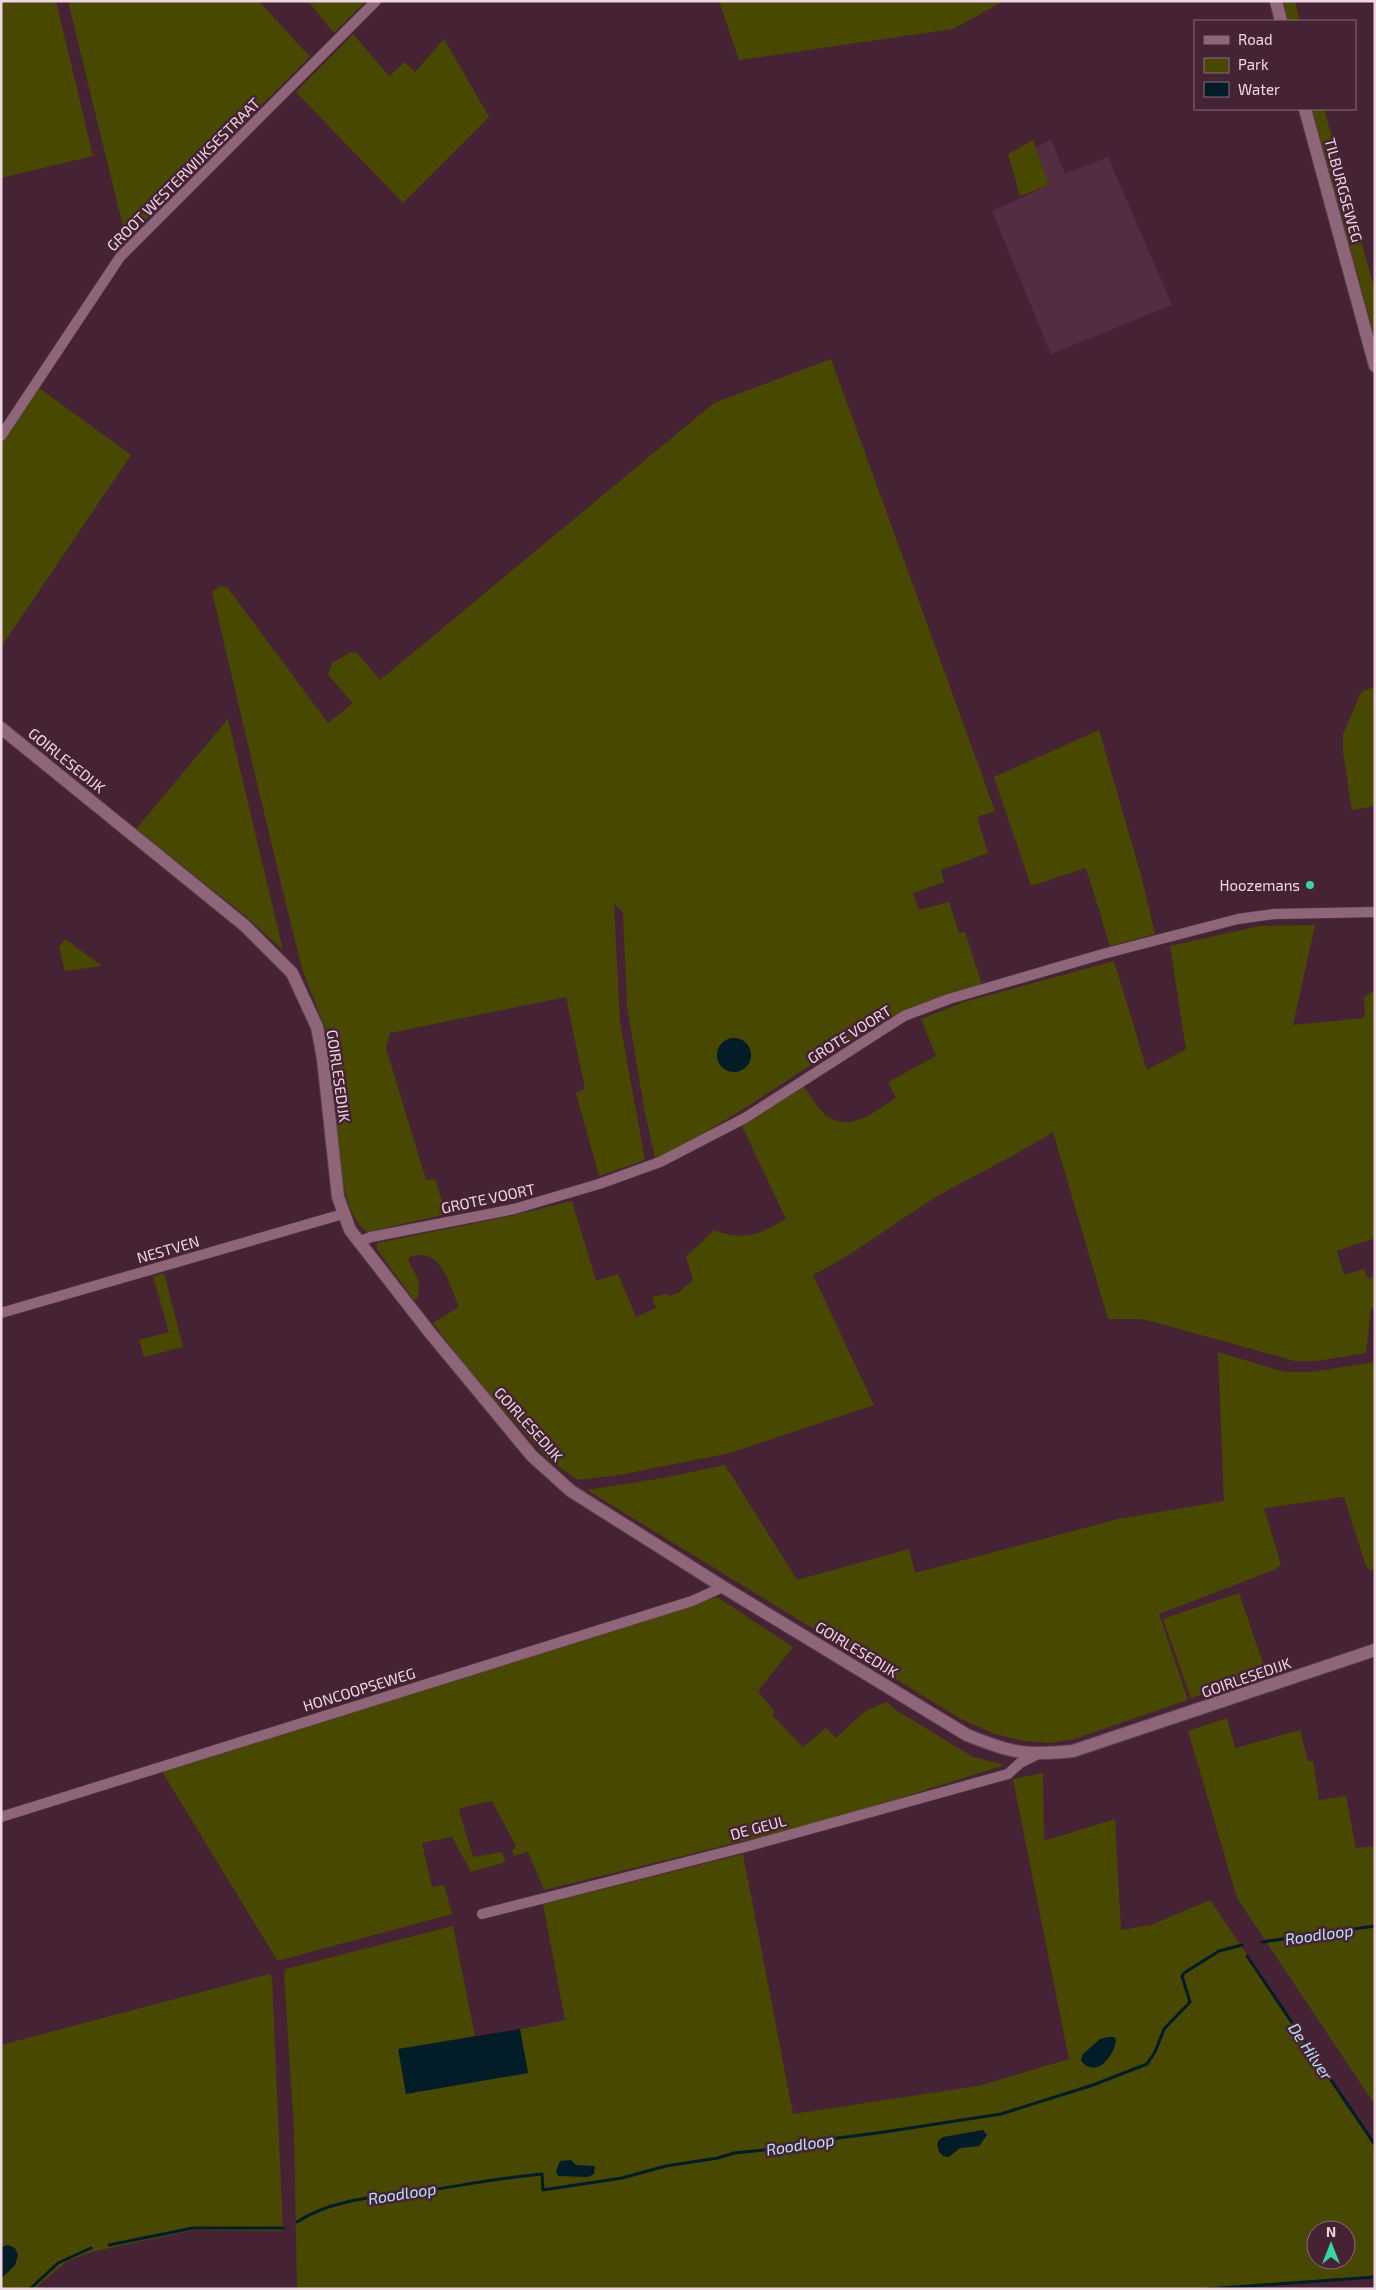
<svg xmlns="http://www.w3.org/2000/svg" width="1376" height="2290" font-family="'Exo 2',sans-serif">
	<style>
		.built { fill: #552d43 }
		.green { fill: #494800; fill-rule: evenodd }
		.water { fill: #021d28 }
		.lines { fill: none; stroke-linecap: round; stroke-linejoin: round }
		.stream { stroke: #021d28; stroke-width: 3 }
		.minor-casing { stroke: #5d404f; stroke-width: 11 }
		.tertiary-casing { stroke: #5d404f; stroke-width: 14 }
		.minor { stroke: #8e6579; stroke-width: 10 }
		.tertiary { stroke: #8e6579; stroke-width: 12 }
		.poi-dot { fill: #37d4a6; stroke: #452335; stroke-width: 2 }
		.labels { text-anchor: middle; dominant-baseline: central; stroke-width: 5; stroke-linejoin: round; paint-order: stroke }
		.street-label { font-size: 15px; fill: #eed7e2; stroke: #452335 }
		.poi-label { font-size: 15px; fill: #eed7e2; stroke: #452335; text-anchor: end }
		.water-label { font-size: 16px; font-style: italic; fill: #b6e0f4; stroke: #452335 }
	</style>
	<rect width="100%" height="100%" fill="#452335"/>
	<path class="built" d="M1051,139L1065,174L1108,157L1172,305L1051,354L992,211L1049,185L1036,148Z"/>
	<g class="green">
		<path d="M1,1H56L93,156L1,178Z"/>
		<path d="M68,1H259L310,57L126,239Z"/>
		<path d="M308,1H366L334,33Z"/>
		<path d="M719,1H1004L953,29L739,60Z"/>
		<path d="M1283,1H1295L1300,21H1288Z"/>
		<path d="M353,34L389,76L405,62L415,72L444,39L489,117L403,203L296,92Z"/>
		<path d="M1312,109H1324L1375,291V338Z"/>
		<path d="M1033,140L1049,185L1020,196L1008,154Z"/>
		<path d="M831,359L995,811L977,817L988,853L941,870L944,882L913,893L919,910L949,902L959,933L965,932L982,985C933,1000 887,1018 843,1045C792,1076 744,1110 692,1140C682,1146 668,1158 655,1158L645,1113L627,1006L623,912L614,904L620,1023L645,1160L599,1176L576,1093L585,1089L566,997L390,1033L386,1048L426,1180L435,1179L446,1214L368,1232C332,1212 338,1090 331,1051C325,1018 307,989 299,957C269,836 241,714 212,592L220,586L227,587L328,723L353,703L328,675L332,663L351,652L357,653L380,680L714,403ZM730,1038H735L751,1057L748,1065L721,1067L717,1059L718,1050Z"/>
		<path d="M39,388L131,455L1,647V444Z"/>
		<path d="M1375,687V806L1352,810L1343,752V734L1360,695L1363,691Z"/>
		<path d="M228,719L283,950L247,917L136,829Z"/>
		<path d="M1099,730L1141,875L1155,934L1110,946L1086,868L1031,886L994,777Z"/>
		<path d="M1315,925L1293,1025L1363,1018L1365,1014L1364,998L1375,989V1238L1337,1251L1344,1275L1364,1269L1368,1279L1375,1276V1309H1371L1366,1353L1316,1361H1295L1154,1322L1139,1319H1108L1053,1132C1016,1156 975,1174 936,1197C895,1222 857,1253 813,1275L874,1405L730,1453L619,1475L578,1480L549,1460L473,1376L433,1323L459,1307C449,1285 442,1246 410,1257L408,1260L419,1281L418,1298L414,1300L377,1249V1243L506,1217L572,1201L596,1281L618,1274L636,1317L656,1308L652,1297L666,1294L669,1296L678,1293L693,1280L686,1257L714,1230C745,1242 759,1234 786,1219L742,1126L804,1087C811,1096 817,1108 826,1115C850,1134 875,1111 896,1098L888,1082L936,1056L921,1019L964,1002L1114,961L1147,1070L1186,1049L1170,946L1259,926Z"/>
		<path d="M65,939L102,966L65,971L59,947Z"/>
		<path d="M164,1273L183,1347L144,1357L139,1340L169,1332L153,1276Z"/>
		<path d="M1218,1352L1284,1372H1311L1375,1362V1570H1369L1365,1563L1344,1497L1264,1508L1281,1565L1274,1570L1159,1614L1188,1700L1074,1739L1050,1743L1024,1741L995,1734L961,1719L587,1490L663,1478L725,1465L797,1580L909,1549L915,1573L1118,1519L1224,1501Z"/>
		<path d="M1239,1593L1266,1672L1191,1698L1163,1619Z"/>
		<path d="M717,1597L793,1647L758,1691L775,1712L772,1715L803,1747L826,1728L836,1738L864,1712L886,1702L899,1712L973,1757L1005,1765L833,1819L544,1890L528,1852L514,1856L512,1851L516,1846L492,1801L460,1808L459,1811L473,1857L502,1852L506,1862L471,1872L452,1837L422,1843L432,1887L444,1885L452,1914L281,1960H277L163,1773V1770Z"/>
		<path d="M1227,1718L1235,1748L1300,1730L1308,1761H1313L1319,1800L1346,1796L1356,1848L1375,1846V2105L1237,1898L1188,1731Z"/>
		<path d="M1043,1773L1044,1841L1115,1819L1121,1930L1151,1925L1210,1900L1375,2144V2278L1221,2289H297L294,2129L284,1974L286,1969L453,1926L475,2036L399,2049L528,2073L520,2029L565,2020L543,1904L743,1854L793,2114L978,2086L1069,2059L1013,1779ZM983,2130L987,2135L979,2146L960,2148L956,2150L971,2133ZM1316,2230H1346V2260H1316Z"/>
		<path d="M269,1974L272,1978L283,2231L194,2230L91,2252L66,2262L34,2289H1V2279L15,2265L8,2245L1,2247V2045Z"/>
	</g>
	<g class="water">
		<circle cx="734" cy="1055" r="17"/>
		<path d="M520,2029L528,2073L406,2094L398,2049Z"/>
		<path d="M1108,2037H1114L1116,2040C1114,2056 1097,2079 1081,2061L1082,2055L1100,2039Z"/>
		<path d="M983,2130L987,2135L979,2146L960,2148L949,2157C940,2157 936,2149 938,2141L943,2137Z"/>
		<path d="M571,2160L576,2165L595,2166L594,2174L588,2177L558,2176L556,2171L560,2161Z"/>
		<path d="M8,2245L15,2248L18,2255L15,2265L1,2279V2247Z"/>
	</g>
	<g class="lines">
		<g class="stream">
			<path d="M1262,1942L1375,1926"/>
			<path d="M1247,1956L1375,2145"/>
			<path d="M297,2222C331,2199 378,2197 417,2192C459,2186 500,2178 542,2174L543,2190L622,2178L666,2166L718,2158L734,2153L784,2148L800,2143L884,2132L1001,2114L1093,2085L1147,2064L1155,2052L1164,2029L1190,2002L1182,1976L1184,1973L1219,1951L1242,1945"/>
			<path d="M109,2245L193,2228H283"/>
			<path d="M30,2289L58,2263L91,2248"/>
			<path d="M1207,2289L1375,2277"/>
		</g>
		<defs>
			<g id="minor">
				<path d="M1,436L120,257L376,1"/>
				<path d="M358,1242L371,1237L514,1209L599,1184L660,1162L745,1118L904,1016L949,999L1103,954L1238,919L1274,914L1375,912"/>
				<path d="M1,1313L343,1214"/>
				<path d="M1,1817L692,1601L723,1587"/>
				<path d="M482,1914L749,1846L1008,1774L1020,1763L1036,1755"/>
			</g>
			<g id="tertiary">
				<path d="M1276,1L1281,21"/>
				<path d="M1305,109L1375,366"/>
				<path d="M1,728L244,925L292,973L317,1027L323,1059L338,1197L350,1230L431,1334L532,1456L571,1491L723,1587L967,1735C1011,1753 1026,1756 1073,1751L1375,1650"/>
			</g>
		</defs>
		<use href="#minor" class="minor-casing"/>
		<use href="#tertiary" class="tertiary-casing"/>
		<use href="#minor" class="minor"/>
		<use href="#tertiary" class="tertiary"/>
	</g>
	<circle class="poi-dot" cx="1310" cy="885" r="5"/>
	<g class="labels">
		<g class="street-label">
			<text transform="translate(183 174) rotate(-45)">GROOT WESTERWIJKSESTRAAT</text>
			<text transform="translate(1344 190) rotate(75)">TILBURGSEWEG</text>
			<text transform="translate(67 760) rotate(39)">GOIRLESEDIJK</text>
			<text transform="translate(849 1034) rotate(-32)">GROTE VOORT</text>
			<text transform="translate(339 1076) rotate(82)">GOIRLESEDIJK</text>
			<text transform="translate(488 1198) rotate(-12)">GROTE VOORT</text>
			<text transform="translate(168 1249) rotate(-16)">NESTVEN</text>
			<text transform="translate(529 1424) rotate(48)">GOIRLESEDIJK</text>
			<text transform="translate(857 1649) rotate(31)">GOIRLESEDIJK</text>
			<text transform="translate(1246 1677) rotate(-19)">GOIRLESEDIJK</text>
			<text transform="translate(359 1689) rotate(-17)">HONCOOPSEWEG</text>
			<text transform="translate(758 1827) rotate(-15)">DE GEUL</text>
		</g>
		<g class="poi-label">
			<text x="1300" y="885">Hoozemans</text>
		</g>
		<g class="water-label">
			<text transform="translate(1319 1934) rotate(-8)">Roodloop</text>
			<text transform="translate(1311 2051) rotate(56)">De Hilver</text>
			<text transform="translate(800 2144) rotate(-9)">Roodloop</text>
			<text transform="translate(402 2193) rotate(-9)">Roodloop</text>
		</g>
	</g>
	<rect width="1376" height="2290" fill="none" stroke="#eed7e2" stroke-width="5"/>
	<rect x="1194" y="20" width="162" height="90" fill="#452335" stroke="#896b7a"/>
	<rect x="1204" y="36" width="25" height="8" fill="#8e6579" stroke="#896b7a"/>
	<text x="1238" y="45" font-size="15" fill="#eed7e2">Road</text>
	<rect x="1204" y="58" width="25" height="15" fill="#494800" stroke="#896b7a"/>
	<text x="1238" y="70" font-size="15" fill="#eed7e2">Park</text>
	<rect x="1204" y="82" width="25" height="15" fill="#021d28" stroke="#896b7a"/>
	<text x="1238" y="95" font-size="15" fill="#eed7e2">Water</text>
	<g transform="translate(1331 2245)"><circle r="24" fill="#452335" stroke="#896b7a"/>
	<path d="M0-4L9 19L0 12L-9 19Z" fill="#37d4a6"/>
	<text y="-8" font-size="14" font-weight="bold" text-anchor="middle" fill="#eed7e2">N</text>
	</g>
</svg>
